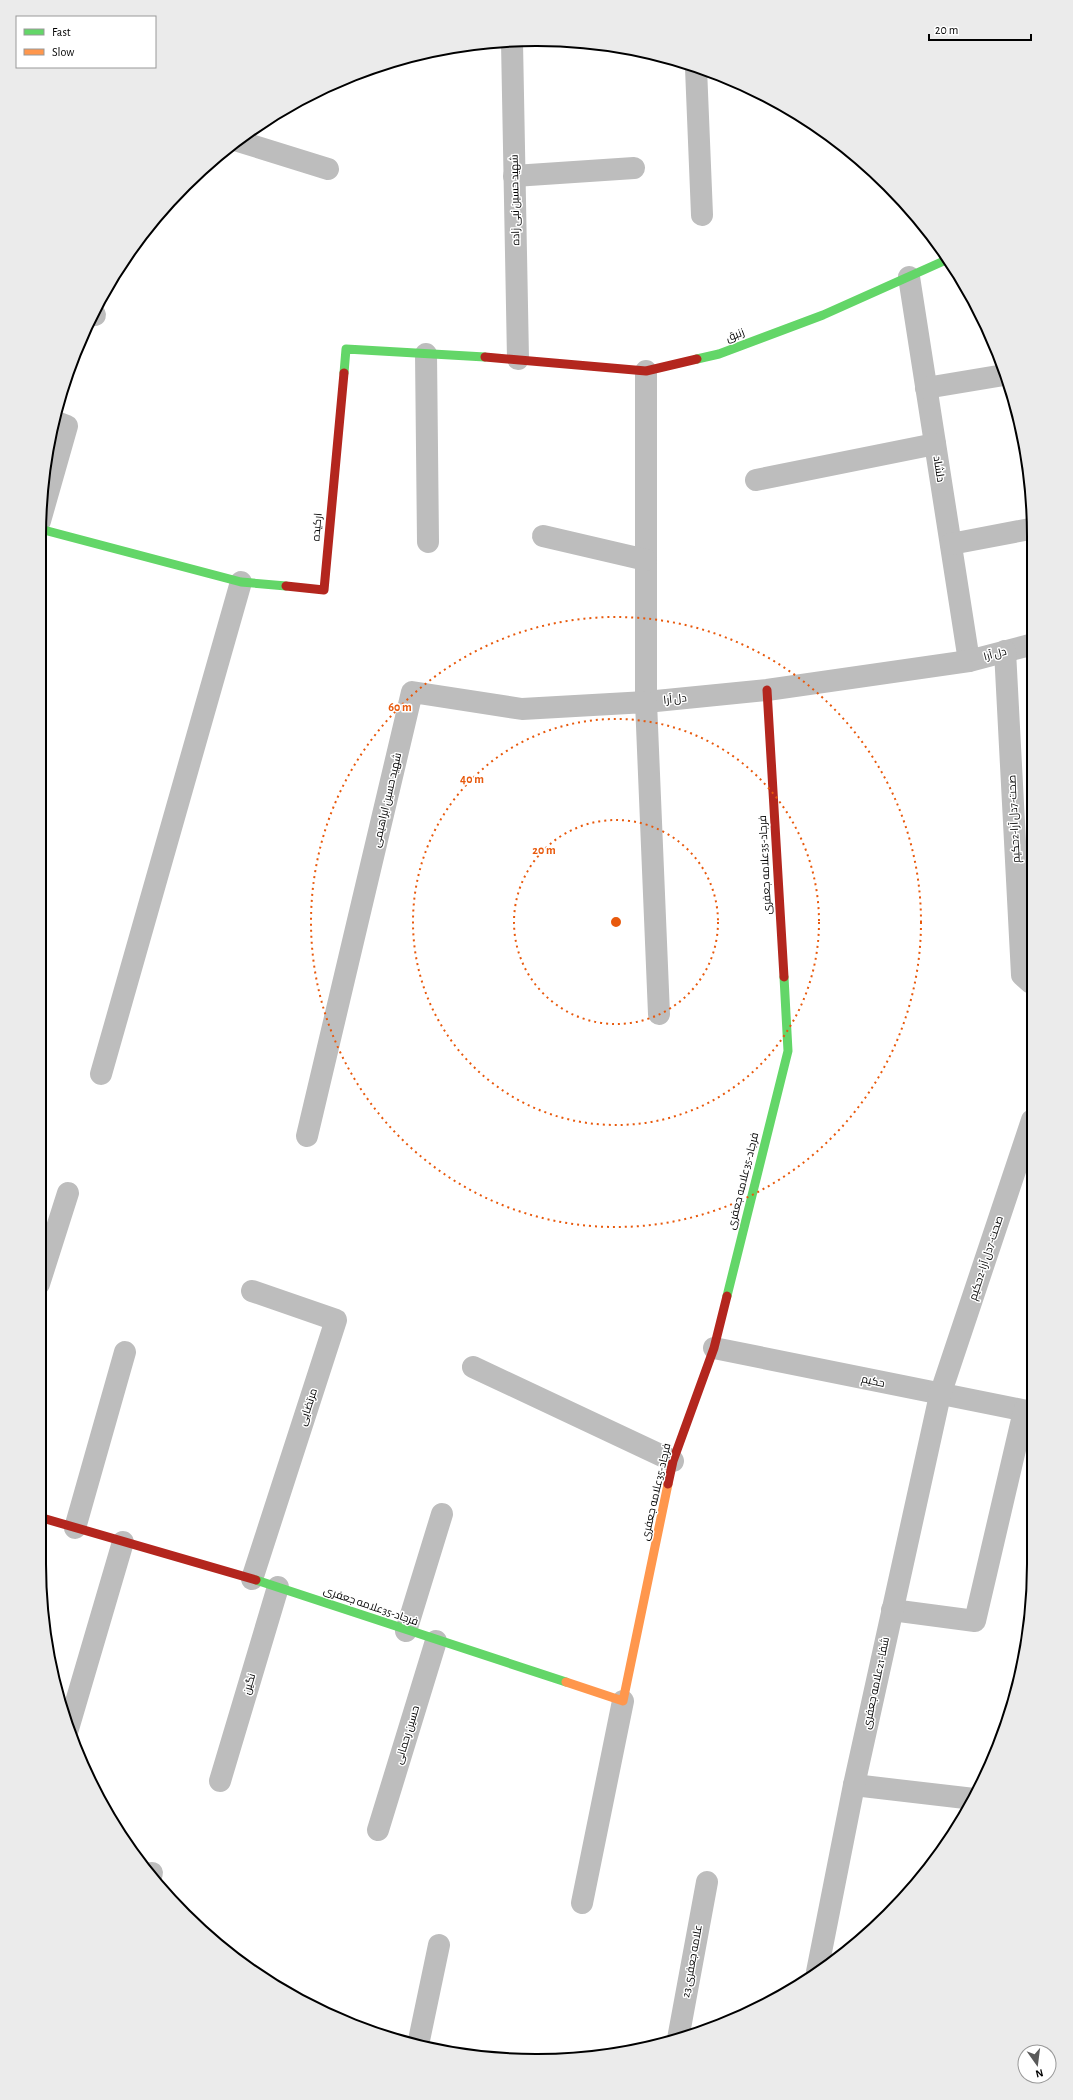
<svg xmlns="http://www.w3.org/2000/svg" width="1073" height="2100" font-family="'Alegreya Sans',Cairo,sans-serif">
	<style>
		.lines { fill: none; stroke-linecap: round; stroke-linejoin: round }
		.street { stroke: #bdbdbd; stroke-width: 22 }
		.fast { stroke: #63d668; stroke-width: 9 }
		.slow { stroke: #ff974d; stroke-width: 9 }
		.jam { stroke: #b3261e; stroke-width: 9 }
		.ring { fill: none; stroke: #e8590c; stroke-width: 2; stroke-dasharray: 2 4 }
		.labels { text-anchor: middle; dominant-baseline: central; stroke-width: 3; stroke-linejoin: round; paint-order: stroke }
		.street-label { font-size: 11px; fill: #000; stroke: #fff }
		.rim { fill: none; stroke: #000; stroke-width: 2 }
		.centre { fill: #e8590c; stroke: #fff; stroke-width: 2 }
		.ring-label { font-size: 12px; text-anchor: middle; font-weight: bold; fill: #e8590c; stroke: #fff; stroke-width: 3; stroke-linejoin: round; paint-order: stroke }
	</style>
	<rect width="100%" height="100%" fill="#fff"/>
	<g class="lines">
		<g class="street">
			<path d="M512,42L518,359"/>
			<path d="M696,68L702,215"/>
			<path d="M238,141L328,169"/>
			<path d="M514,176L634,168"/>
			<path d="M909,277L969,661"/>
			<path d="M92,314L95,315"/>
			<path d="M426,354L428,542"/>
			<path d="M646,371V702L767,690L969,661L1030,645"/>
			<path d="M926,388L1004,375"/>
			<path d="M756,480L935,444"/>
			<path d="M40,521L67,426L54,421"/>
			<path d="M543,536L646,560"/>
			<path d="M951,544L1030,529"/>
			<path d="M1005,651L1022,975L1031,983"/>
			<path d="M101,1074L241,582"/>
			<path d="M307,1136L412,692L522,709L646,702L659,1014"/>
			<path d="M39,1284L68,1193"/>
			<path d="M252,1291L336,1320L252,1579"/>
			<path d="M714,1348L1032,1412"/>
			<path d="M473,1367L673,1461"/>
			<path d="M75,1528L125,1352"/>
			<path d="M892,1610L975,1621L1024,1411"/>
			<path d="M406,1631L442,1514"/>
			<path d="M68,1729L123,1542"/>
			<path d="M220,1781L278,1587"/>
			<path d="M854,1785L974,1799"/>
			<path d="M378,1830L436,1641"/>
			<path d="M151,1876L152,1873"/>
			<path d="M582,1903L623,1701"/>
			<path d="M817,1972L854,1785L940,1395L1032,1120"/>
			<path d="M678,2039L707,1882"/>
			<path d="M418,2045L439,1945"/>
		</g>
		<g class="fast">
			<path d="M697,359L719,354L823,315L946,260"/>
			<path d="M344,373L346,349L485,357"/>
			<path d="M40,529L241,582L286,586"/>
			<path d="M727,1296L788,1051L784,977"/>
			<path d="M256,1580L566,1682"/>
		</g>
		<path class="slow" d="M566,1682L623,1701L668,1484"/>
		<g class="jam">
			<path d="M485,357L646,371L697,359"/>
			<path d="M286,586L324,590L344,373"/>
			<path d="M767,690L784,977"/>
			<path d="M668,1484L673,1461L714,1348L727,1296"/>
			<path d="M39,1517L256,1580"/>
		</g>
	</g>
	<g class="ring">
		<circle cx="616" cy="922" r="102"/>
		<circle cx="616" cy="922" r="203"/>
		<circle cx="616" cy="922" r="305"/>
	</g>
	<g class="labels">
		<g class="street-label">
			<text transform="translate(515 200) rotate(-91)">شهید حسین نبی زاده</text>
			<text transform="translate(735 335) rotate(-21)">زنبق</text>
			<text transform="translate(939 469) rotate(81)">دلشاد</text>
			<text transform="translate(317 527) rotate(-85)">ارکیده</text>
			<text transform="translate(995 654) rotate(-15)">دل آرا</text>
			<text transform="translate(675 699) rotate(-6)">دل آرا</text>
			<text transform="translate(387 800) rotate(-77)">شهید حسین ابراهیمی</text>
			<text transform="translate(1014 819) rotate(-93)">صحت-7دل آرا-2حکیم</text>
			<text transform="translate(765 865) rotate(-93)">فرجاد-35علامه جعفری</text>
			<text transform="translate(743 1181) rotate(-76)">فرجاد-35علامه جعفری</text>
			<text transform="translate(986 1258) rotate(-72)">صحت-7دل آرا-2حکیم</text>
			<text transform="translate(873 1381) rotate(12)">حکیم</text>
			<text transform="translate(308 1407) rotate(-72)">مرتضایی</text>
			<text transform="translate(656 1492) rotate(-77)">فرجاد-35علامه جعفری</text>
			<text transform="translate(371 1606) rotate(19)">فرجاد-35علامه جعفری</text>
			<text transform="translate(876 1683) rotate(-78)">شفا-21علامه جعفری</text>
			<text transform="translate(249 1684) rotate(-74)">نگین</text>
			<text transform="translate(407 1735) rotate(-73)">حسین رحمانی</text>
			<text transform="translate(692 1961) rotate(-80)">علامه جعفری 23</text>
		</g>
	</g>
	<path d="M0 0H1073V2100H0ZM536 46H537A490 490 0 0 1 1027 536V1564A490 490 0 0 1 537 2054H536A490 490 0 0 1 46 1564V536A490 490 0 0 1 536 46Z" fill="#ebebeb" fill-rule="evenodd"/>
	<path class="rim" d="M536 46H537A490 490 0 0 1 1027 536V1564A490 490 0 0 1 537 2054H536A490 490 0 0 1 46 1564V536A490 490 0 0 1 536 46Z"/>
	<circle cx="616" cy="922" r="6" class="centre"/>
	<g class="ring-label">
		<text x="400" y="711">60 m</text>
		<text x="472" y="783">40 m</text>
		<text x="544" y="854">20 m</text>
	</g>
	<rect x="16" y="16" width="140" height="52" fill="#ffffff" stroke="#999999"/>
	<rect x="24" y="29" width="20" height="6" fill="#63d668" stroke="#999999"/>
	<text x="52" y="36" font-size="12" fill="#000000">Fast</text>
	<rect x="24" y="49" width="20" height="6" fill="#ff974d" stroke="#999999"/>
	<text x="52" y="56" font-size="12" fill="#000000">Slow</text>
	<g transform="translate(1037 2064) rotate(166)"><circle r="19" fill="#ffffff" stroke="#999999"/>
	<path d="M0-3L7 15L0 10L-7 15Z" fill="#595959"/>
	<text y="-6" font-size="11" font-weight="bold" text-anchor="middle" fill="#000000">N</text>
	</g>
	<path d="M929 34v6h102v-6" fill="none" stroke="#000000" stroke-width="2"/>
	<text x="935" y="34" font-size="12" fill="#000000" stroke="#ffffff" stroke-width="3" paint-order="stroke">20 m</text>
</svg>
